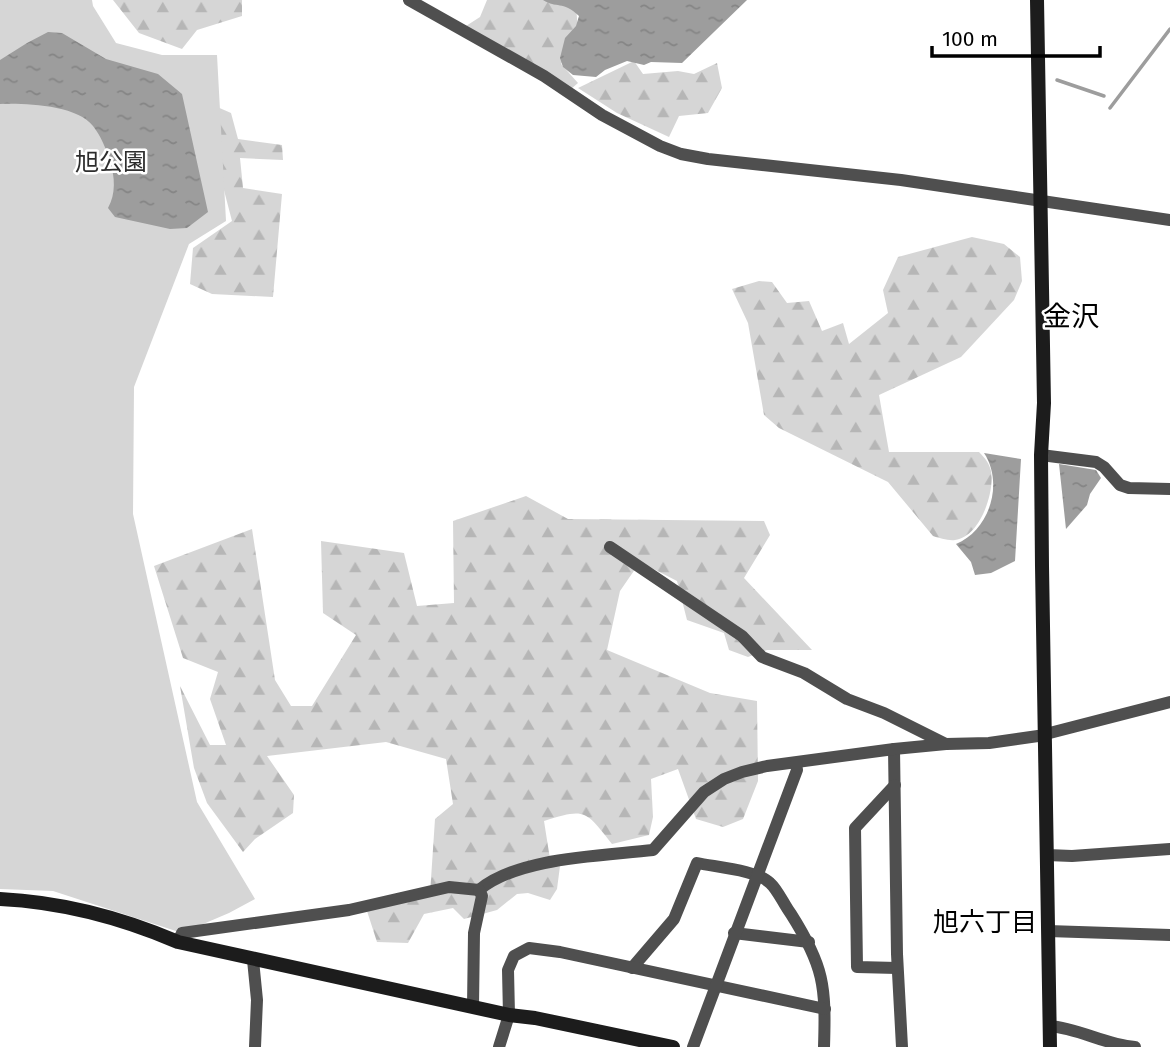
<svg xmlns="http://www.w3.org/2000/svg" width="1170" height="1047" font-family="'Fira Sans','Noto Sans JP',sans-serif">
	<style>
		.forest { fill: url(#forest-firs) }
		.park { fill: #d6d6d6 }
		.water { fill: url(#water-ripples) }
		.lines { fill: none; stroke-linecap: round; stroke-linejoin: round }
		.stream { stroke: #9d9d9d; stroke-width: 3.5 }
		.street { stroke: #4f4f4f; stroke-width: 12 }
		.secondary { stroke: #1c1c1c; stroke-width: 14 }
		.labels { text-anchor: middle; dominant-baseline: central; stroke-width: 5; stroke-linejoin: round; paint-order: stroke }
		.park-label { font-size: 24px; fill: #2d2d2d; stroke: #fff }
		.neighbourhood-label { font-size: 26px; fill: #000; stroke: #fff }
		.quarter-label { font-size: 28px; fill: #000; stroke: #fff }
	</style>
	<defs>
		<pattern id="forest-firs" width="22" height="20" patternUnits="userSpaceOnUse" patternTransform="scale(1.75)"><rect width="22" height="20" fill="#d6d6d6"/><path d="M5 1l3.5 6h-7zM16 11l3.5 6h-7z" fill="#b6b6b6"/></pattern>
		<pattern id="water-ripples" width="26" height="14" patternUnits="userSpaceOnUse" patternTransform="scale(1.75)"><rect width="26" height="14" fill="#9d9d9d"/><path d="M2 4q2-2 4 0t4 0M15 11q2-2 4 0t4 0" fill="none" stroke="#858585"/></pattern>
	</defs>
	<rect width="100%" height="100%" fill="#fff"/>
	<g class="forest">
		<path d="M113,0H242V16L197,30L182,49L139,33Z"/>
		<path d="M487,0H571L576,4L578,33L561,64L578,83L571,89L466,26L480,17Z"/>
		<path d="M634,61L643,74L678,71L694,74L717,63L722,88L708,113L679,116L669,137L617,113L578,88Z"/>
		<path d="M215,106L231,113L238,139L282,145L283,160L240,158L243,188L282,194L273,297L212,294L190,284L193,248L232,221L206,121Z"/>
		<path d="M972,237L1004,244L1020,257L1022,281L1014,300L961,357L879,395L889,452H979C985,458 989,463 991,471C995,492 980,537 955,540C949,541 939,538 933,536L888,482L779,428L764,415L748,323L732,289L759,281L772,282L787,303L809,301L822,331L843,323L849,344L888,313L883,290L898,257Z"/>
		<path d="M526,496L568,519L764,521L770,535L744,578L812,650H767L748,657L729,650L724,633L687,620L677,581L640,562L620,591L607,650L710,693L757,701L758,781L743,819L723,827L696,819L678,769L651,779L653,817L649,835L612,844C585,810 586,808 544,821L550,859L560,866L557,889L550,900L528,893L517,894L497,910L464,919L453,908L424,914L408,943L377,942L367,911L430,894L435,819L453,804L446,759L386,742L267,756L294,795L293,813L255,839L243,852L207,803L194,768L180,686L210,745H226L210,699L218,672L183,658L154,566L252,529L275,680L291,706H312L356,635L323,613L321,541L404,553L417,606L454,603L453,521Z"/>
	</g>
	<path class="park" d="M0,0H92L93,6L116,43L162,55H217L226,221L189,244L134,387L133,514L197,802L255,899L229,913L182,933L53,891L0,889Z"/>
	<g class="water">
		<path d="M543,0H747L682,63L651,62L644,65L627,61L605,70L596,77L573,75L563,67L560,58L565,38L576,26L579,16C562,0 557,9 543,0Z"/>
		<path d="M48,32L62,33L106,59L158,74L182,94L208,212L187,228L170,229L115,217L108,208C116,194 115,177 110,161C106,149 101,136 93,126C77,105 25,103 0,104V60L27,43Z"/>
		<path d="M984,453L1021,459L1015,561L991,573L975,575L971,562L956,544C990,530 1004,483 984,453Z"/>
		<path d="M1059,464L1096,470L1101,478L1090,494L1087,505L1066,529Z"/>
	</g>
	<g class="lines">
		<g class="stream">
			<path d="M1057,80L1104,96"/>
			<path d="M1110,108L1170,29"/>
		</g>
		<g class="street">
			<path d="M409,0L544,76L602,115L660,146L681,154L708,159L901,180L1170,220"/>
			<path d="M1041,455L1096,462L1104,467L1120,485L1129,488L1170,489"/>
			<path d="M610,547L742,636L762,657L804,673L847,699L884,713L946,744"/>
			<path d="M894,749L897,954L902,1047"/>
			<path d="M895,785L855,828L857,967L897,968"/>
			<path d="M1047,855L1072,856L1170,849"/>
			<path d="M1048,931L1170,935"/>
			<path d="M734,933L809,942"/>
			<path d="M178,942L182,933L349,910L449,887L479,890C518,857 602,856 653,850L704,792L724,779L742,772L767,766L894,749L946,744L989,743L1038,736L1170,702"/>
			<path d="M253,960L257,1000L255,1047"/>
			<path d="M632,968L674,919L697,863C715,867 757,870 770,883C778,890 784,905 791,914C824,966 826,986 824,1047"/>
			<path d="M473,1006L474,933L482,896L479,890"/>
			<path d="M1049,1026C1079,1028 1105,1045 1135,1047"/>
			<path d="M499,1047L509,1015L508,970L514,956L529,948L560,952L825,1009"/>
			<path d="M693,1047L797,770L796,763"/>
		</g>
		<g class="secondary">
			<path d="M1037,0L1044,403L1041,455L1042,566L1050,1047"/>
			<path d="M0,899C61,902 122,918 178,942L509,1015L535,1018L673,1047"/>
		</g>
	</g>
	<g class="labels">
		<g class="park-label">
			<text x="111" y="162">旭公園</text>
		</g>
		<g class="neighbourhood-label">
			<text x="985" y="922">旭六丁目</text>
		</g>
		<g class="quarter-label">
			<text x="1071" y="316">金沢</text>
		</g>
	</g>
	<path d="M932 46v10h168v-10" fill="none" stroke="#000000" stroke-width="3.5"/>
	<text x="942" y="46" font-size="21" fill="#000000" stroke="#ffffff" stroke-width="5" paint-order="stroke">100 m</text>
</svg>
